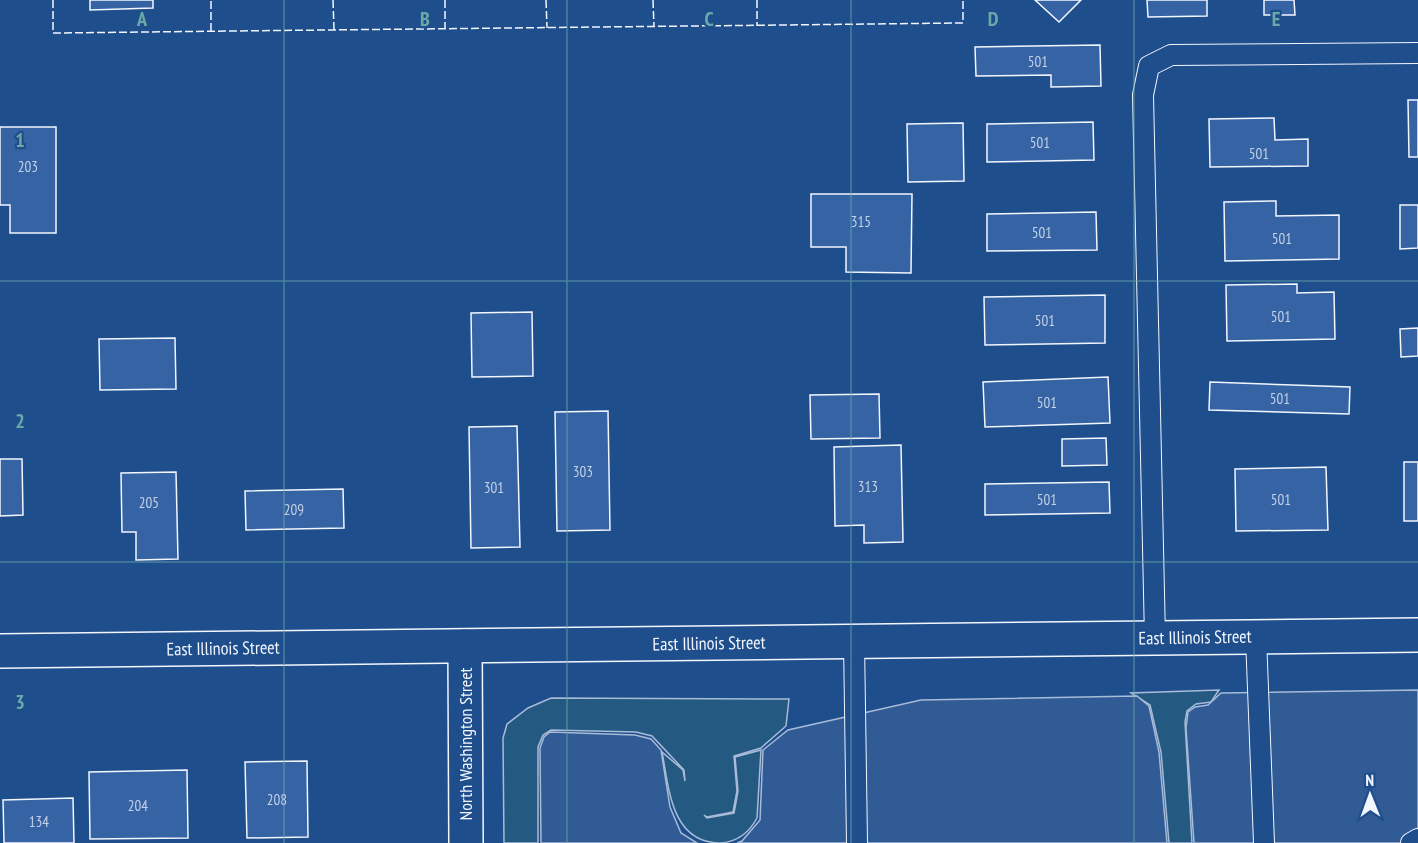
<svg xmlns="http://www.w3.org/2000/svg" width="1418" height="843" font-family="'PT Sans Narrow',sans-serif">
	<style>
		.green { fill: #245a82; stroke: #a8bbd7; stroke-width: 1.5 }
		.parking { fill: #305b95; stroke: #a8bbd7; stroke-width: 1.5 }
		.building { fill: #3563a3; stroke: #f2f6ff; stroke-width: 1.5 }
		.lines { fill: none; stroke-linecap: round; stroke-linejoin: round }
		.lane-casing { stroke: #f2f6ff; stroke-width: 22 }
		.street-casing { stroke: #f2f6ff; stroke-width: 36 }
		.secondary-casing { stroke: #f2f6ff; stroke-width: 36 }
		.lane { stroke: #1f4e8c; stroke-width: 20 }
		.street { stroke: #1f4e8c; stroke-width: 33 }
		.secondary { stroke: #1f4e8c; stroke-width: 33 }
		.fence { stroke: #f2f6ff; stroke-width: 1.5; stroke-dasharray: 8 3; stroke-linecap: butt }
		.grid { fill: none; stroke: #6aa9a8; stroke-width: 1.5; stroke-opacity: 0.55 }
		.labels { text-anchor: middle; dominant-baseline: central; stroke-width: 4.5; stroke-linejoin: round; paint-order: stroke }
		.number-label { font-size: 15px; fill: #c3d1e8 }
		.street-label { font-size: 18px; fill: #f2f6ff; stroke: #1f4e8c }
		.grid-label { font-size: 20px; text-anchor: middle; font-weight: bold; fill: #6aa9a8; stroke: #1f4e8c; stroke-width: 4.5; stroke-linejoin: round; paint-order: stroke }
	</style>
	<rect width="100%" height="100%" fill="#1f4e8c"/>
	<g class="green">
		<path d="M1219,690L1211,702L1196,704L1187,711L1185,722L1192,843H1169L1161,752L1150,705L1131,693Z"/>
		<path d="M551,698L789,699L786,726L761,748L734,756L737,791L733,812L707,817L704,815L707,818L734,813L738,791L735,757L761,750L757,818C749,833 737,842 720,843C671,843 669,788 662,752L683,770L685,781L684,770L652,736L636,732L551,730L543,735L538,747V843H504L503,738L507,724L528,708Z"/>
	</g>
	<g class="parking">
		<path d="M1418,690V843H1194L1186,728L1188,712L1195,707L1208,705L1221,693Z"/>
		<path d="M1137,696L1149,706L1159,752L1167,843H737L742,841L760,820L763,750L788,730L921,700Z"/>
		<path d="M550,732L635,735L651,739L661,750L670,807L681,833L697,843H541L540,748L544,737Z"/>
	</g>
	<g class="building">
		<path d="M90,0H153V8L90,10Z"/>
		<path d="M1035,0H1081L1059,22Z"/>
		<path d="M1147,0H1207V16L1148,17Z"/>
		<path d="M1264,0H1294L1295,15H1264Z"/>
		<path d="M1100,45L1101,86L1051,87V75L976,76L975,47Z"/>
		<path d="M1408,100H1418V157H1409Z"/>
		<path d="M1274,118L1275,140L1308,139V166L1210,167L1209,119Z"/>
		<path d="M1093,122L1094,160L987,162V124Z"/>
		<path d="M963,123L964,181L908,182L907,124Z"/>
		<path d="M0,127H56V233H10V205H0Z"/>
		<path d="M811,194H912L911,273L846,272V247H811Z"/>
		<path d="M1276,201V216L1339,215V259L1225,261L1224,202Z"/>
		<path d="M1400,205H1418V248L1400,249Z"/>
		<path d="M1096,212L1097,250L987,251V214Z"/>
		<path d="M1297,284V293L1334,292L1335,339L1227,341L1226,285Z"/>
		<path d="M1105,295V343L985,345L984,297Z"/>
		<path d="M532,312L533,376L472,377L471,313Z"/>
		<path d="M1418,328V356L1401,357L1400,329Z"/>
		<path d="M175,338L176,389L100,390L99,339Z"/>
		<path d="M1108,377L1110,423L985,427L983,382Z"/>
		<path d="M1210,382L1350,387L1349,414L1209,410Z"/>
		<path d="M879,394L880,438L811,439L810,395Z"/>
		<path d="M608,411L610,530L557,531L555,412Z"/>
		<path d="M517,426L520,547L471,548L469,427Z"/>
		<path d="M1106,438L1107,465L1062,466V439Z"/>
		<path d="M901,445L903,542L864,543V525L835,526L834,447Z"/>
		<path d="M0,459H22L23,515L0,516Z"/>
		<rect x="1404" y="462" width="14" height="59"/>
		<path d="M1326,467L1328,530L1236,531L1235,469Z"/>
		<path d="M176,472L178,559L136,560V532H122L121,473Z"/>
		<path d="M1109,482L1110,513L985,515V484Z"/>
		<path d="M343,489L344,528L246,530L245,491Z"/>
		<path d="M307,761L308,837L247,838L245,762Z"/>
		<path d="M187,770L188,838L90,839L89,772Z"/>
		<path d="M73,798L74,843H4L3,800Z"/>
	</g>
	<g class="lines">
		<defs>
			<g id="lane">
				<path d="M1256,637L1264,843"/>
				<path d="M1155,638L1143,95L1149,66L1171,55L1418,53"/>
				<path d="M854,641L857,843"/>
				<path d="M1411,843L1418,839"/>
			</g>
			<path id="street" d="M465,646L466,843"/>
			<path id="secondary" d="M0,651L1418,635"/>
		</defs>
		<use href="#lane" class="lane-casing"/>
		<use href="#street" class="street-casing"/>
		<use href="#secondary" class="secondary-casing"/>
		<use href="#lane" class="lane"/>
		<use href="#street" class="street"/>
		<use href="#secondary" class="secondary"/>
		<g class="fence">
			<path d="M53,0V33L963,23V0"/>
			<path d="M333,0L334,30"/>
			<path d="M445,0V29"/>
			<path d="M546,0L547,28"/>
			<path d="M653,0L654,27"/>
			<path d="M757,0V26"/>
			<path d="M211,31V0"/>
		</g>
	</g>
	<path class="grid" d="M284,0V843M567,0V843M851,0V843M1134,0V843M0,281H1418M0,562H1418"/>
	<g class="labels">
		<g class="number-label">
			<text x="1038" y="61">501</text>
			<text x="1040" y="142">501</text>
			<text x="1259" y="153">501</text>
			<text x="28" y="166">203</text>
			<text x="861" y="221">315</text>
			<text x="1042" y="232">501</text>
			<text x="1282" y="238">501</text>
			<text x="1281" y="316">501</text>
			<text x="1045" y="320">501</text>
			<text x="1280" y="398">501</text>
			<text x="1047" y="402">501</text>
			<text x="583" y="471">303</text>
			<text x="868" y="486">313</text>
			<text x="494" y="487">301</text>
			<text x="1047" y="499">501</text>
			<text x="1281" y="499">501</text>
			<text x="149" y="502">205</text>
			<text x="294" y="509">209</text>
			<text x="277" y="799">208</text>
			<text x="138" y="805">204</text>
			<text x="39" y="821">134</text>
		</g>
		<g class="street-label">
			<text transform="translate(1195 637) rotate(-1)">East Illinois Street</text>
			<text transform="translate(709 643) rotate(-1)">East Illinois Street</text>
			<text transform="translate(223 648) rotate(-1)">East Illinois Street</text>
			<text transform="translate(465 744) rotate(-90)">North Washington Street</text>
		</g>
	</g>
	<g class="grid-label">
		<text x="142" y="26">A</text>
		<text x="425" y="26">B</text>
		<text x="709" y="26">C</text>
		<text x="993" y="26">D</text>
		<text x="1276" y="26">E</text>
		<text x="20" y="147">1</text>
		<text x="20" y="428">2</text>
		<text x="20" y="709">3</text>
	</g>
	<g transform="translate(1370 795) rotate(359)" stroke="#1f4e8c" stroke-width="4.5" paint-order="stroke">
	<path d="M0-4.5L10 22L0 15L-10 22Z" fill="#f2f6ff"/>
	<text y="-9" font-size="16" font-weight="bold" text-anchor="middle" fill="#f2f6ff">N</text>
	</g>
</svg>
